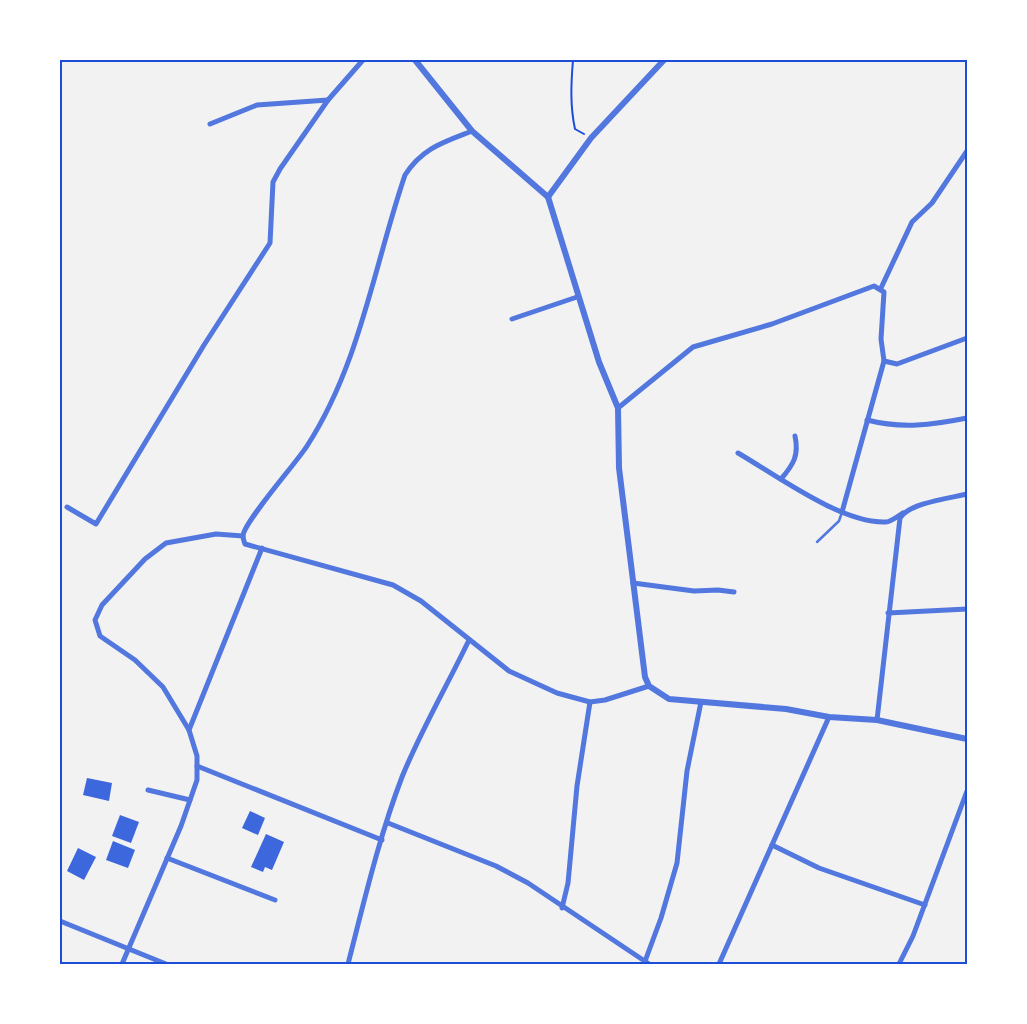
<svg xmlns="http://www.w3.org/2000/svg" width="1027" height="1024" font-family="Commissioner,sans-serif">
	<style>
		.building { fill: #3d67dc }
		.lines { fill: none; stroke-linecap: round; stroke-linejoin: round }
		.path { stroke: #1d4ed8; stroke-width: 2 }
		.service { stroke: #5277de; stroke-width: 2.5 }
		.minor { stroke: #5277de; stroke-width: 5 }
		.tertiary { stroke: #5277de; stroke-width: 6 }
		.neatline { fill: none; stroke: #1d4ed8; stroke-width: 2 }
	</style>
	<rect width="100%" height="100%" fill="#f2f2f2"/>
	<g class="building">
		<path d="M87,778L112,783L109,801L83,795Z"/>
		<path d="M250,811L265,818L258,835L242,828Z"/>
		<path d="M120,815L139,822L131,843L112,836Z"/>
		<path d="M266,834L284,842L272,870L265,867L263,872L251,867Z"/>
		<path d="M113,841L135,850L128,868L106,860Z"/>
		<path d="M78,848L96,857L84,880L67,871Z"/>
	</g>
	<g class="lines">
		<path class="path" d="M573,60C571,84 570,106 575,129L584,134"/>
		<path class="service" d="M817,542L839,521L842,512"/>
		<g class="minor">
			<path d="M210,124L257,105L328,100"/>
			<path d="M472,131C444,142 422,148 405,175C374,266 360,364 307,446C297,462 243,523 243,536C243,539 244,541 245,544L393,585L421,601L509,671L557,693L590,702L605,700L649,686"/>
			<path d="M881,288L912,222L932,203L967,151"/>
			<path d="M512,319L577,297"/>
			<path d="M618,408L693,347L772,324L874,286L884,292L881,339L884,361L897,364L967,338"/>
			<path d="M867,420C902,429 932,425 967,418"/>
			<path d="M738,453C776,475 842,524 886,522C891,522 898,516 903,513"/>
			<path d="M781,479C794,464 799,455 795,436"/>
			<path d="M67,507L96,524L204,345L270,243L273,182L280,169L328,100L363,60"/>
			<path d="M842,512L884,361"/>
			<path d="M633,583L694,591L718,590L734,592"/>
			<path d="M888,613L967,609"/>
			<path d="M877,720L900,518C909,503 951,498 967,494"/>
			<path d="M189,730L262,548"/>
			<path d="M197,766L382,840"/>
			<path d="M148,790L190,800"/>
			<path d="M388,823L496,866L528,883L649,964"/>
			<path d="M772,845L819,868L925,905"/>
			<path d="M167,858L275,900"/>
			<path d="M562,908L568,883L577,786L590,702"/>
			<path d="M60,921L166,964"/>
			<path d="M122,964L181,826L197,780V756L189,730L163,687L135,660L100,636L95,620L102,605L145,559L166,543L216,534L243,536"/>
			<path d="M348,964C364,902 379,837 402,777C421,730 447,686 469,640"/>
			<path d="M644,964L661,918L677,863L687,771L701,702"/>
			<path d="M719,964L829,717"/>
			<path d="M899,964L913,936L967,791"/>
		</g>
		<g class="tertiary">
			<path d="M415,60L472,131L548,197L599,362L618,408L619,468L645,677L649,686L669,699L786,709L829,717L877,720L967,739"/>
			<path d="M548,197L591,138L664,60"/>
		</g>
	</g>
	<rect width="1027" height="1024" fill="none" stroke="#ffffff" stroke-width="122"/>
	<rect x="61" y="61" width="905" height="902" class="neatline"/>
</svg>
